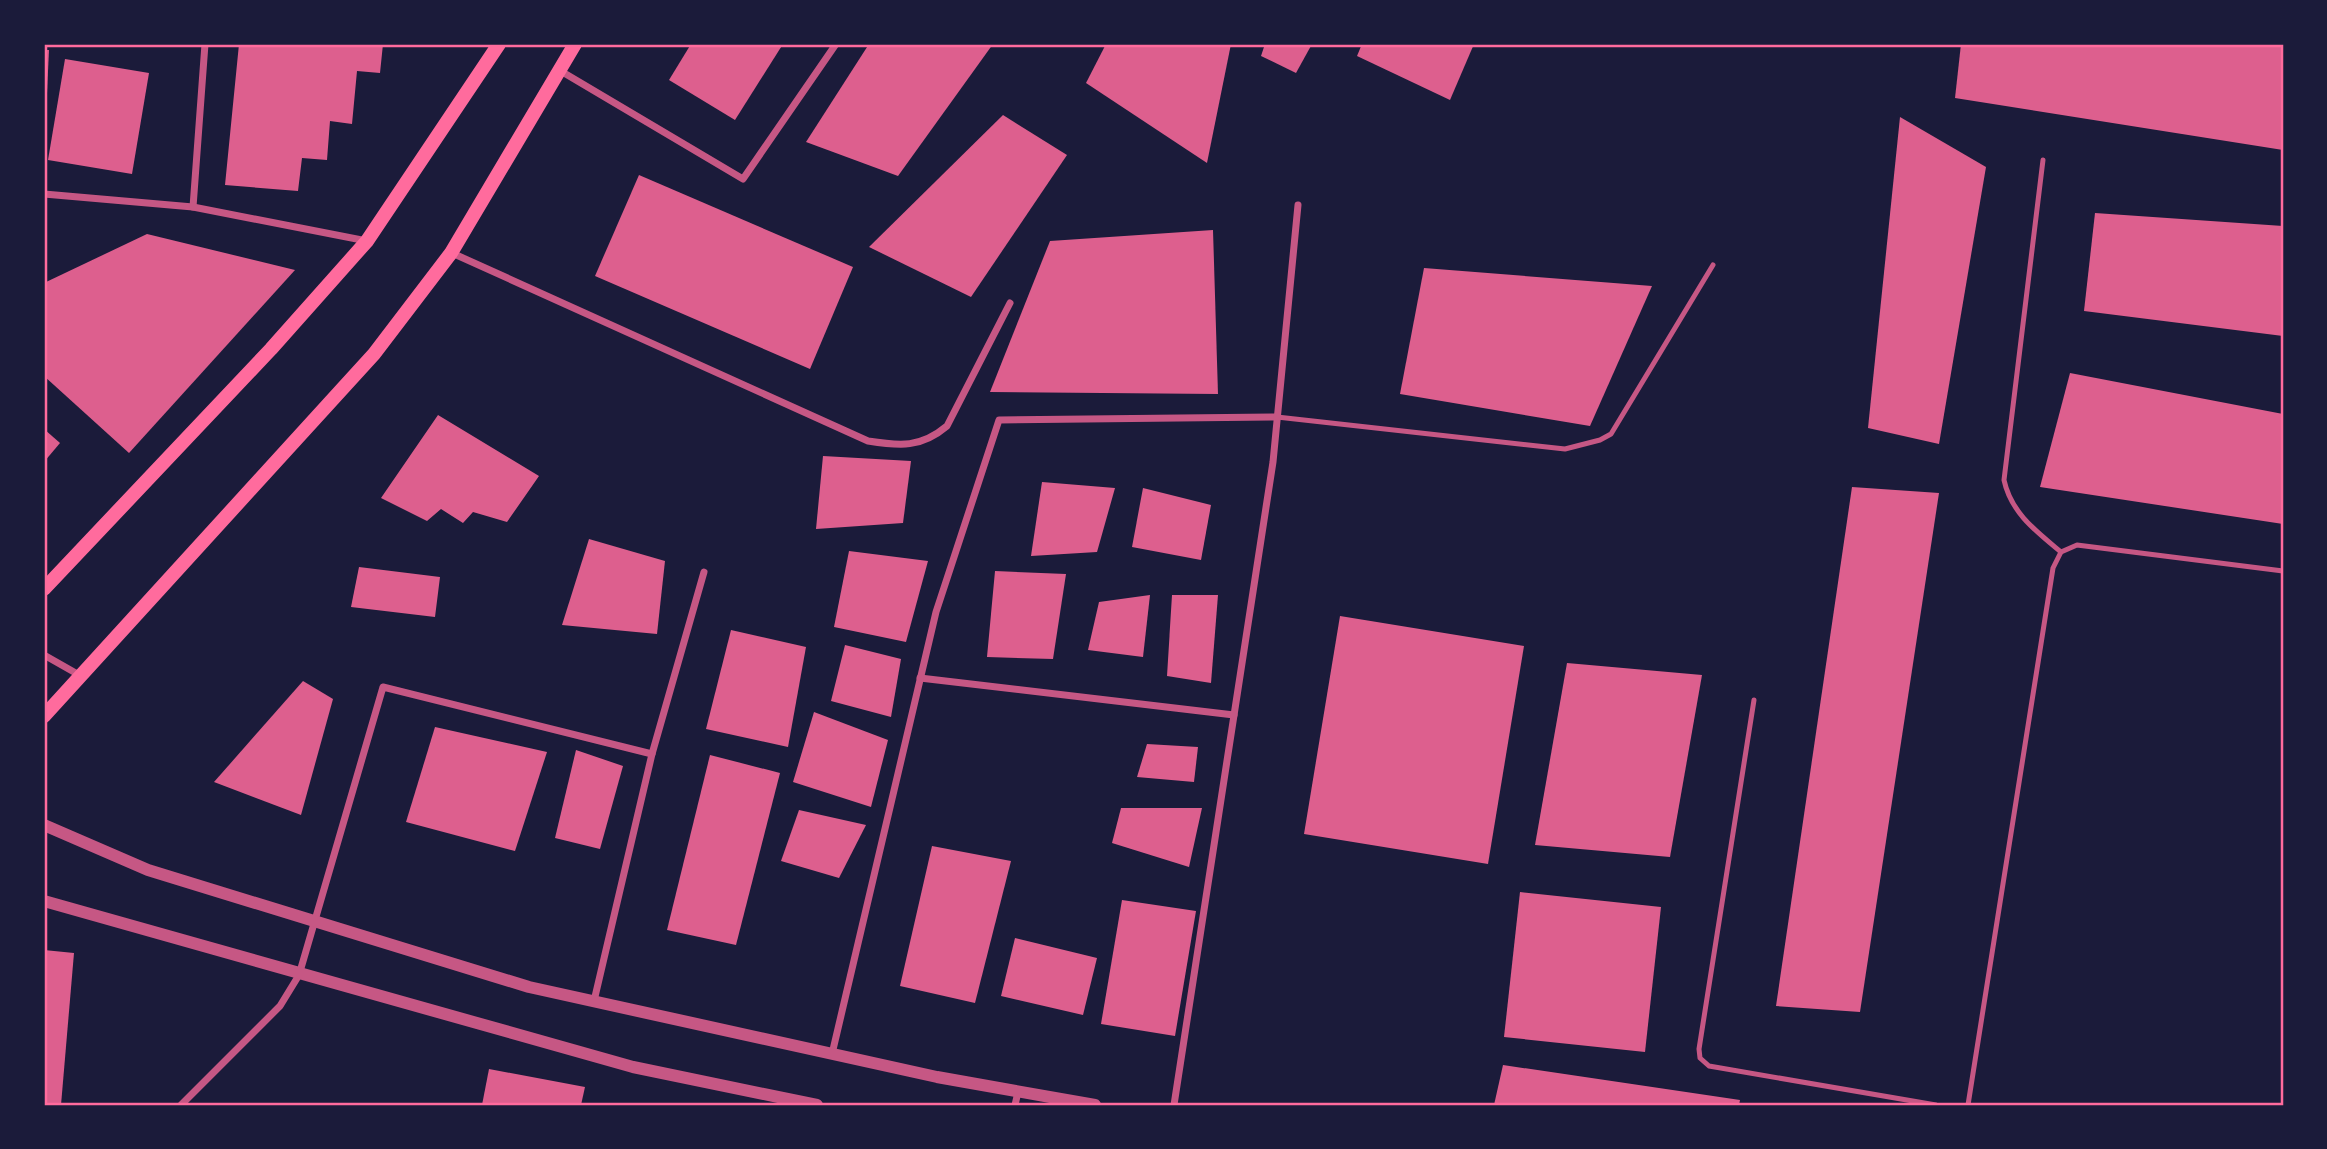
<svg xmlns="http://www.w3.org/2000/svg" width="2327" height="1149" font-family="'Varela Round',sans-serif">
	<style>
		.building { fill: #dd5f8e }
		.lines { fill: none; stroke-linecap: round; stroke-linejoin: round }
		.service { stroke: #c65784; stroke-width: 5 }
		.minor { stroke: #c65784; stroke-width: 7 }
		.tertiary { stroke: #c65784; stroke-width: 12 }
		.secondary { stroke: #ff6b9d; stroke-width: 14 }
		.neatline { fill: none; stroke: #ff6b9d; stroke-width: 2.5 }
	</style>
	<rect width="100%" height="100%" fill="#1b1b3a"/>
	<g class="building">
		<path d="M239,44H383L380,73L357,71L352,124L330,121L327,160L302,158L298,191L225,185Z"/>
		<path d="M691,44H783L735,120L669,80Z"/>
		<path d="M869,44H993L898,176L806,142Z"/>
		<path d="M1106,44H1231L1207,163L1086,83Z"/>
		<path d="M1265,44H1312L1296,73L1261,56Z"/>
		<path d="M1362,44H1474L1450,100L1357,56Z"/>
		<path d="M1961,44H2283V150L1955,98Z"/>
		<path d="M44,50H49L46,115H44Z"/>
		<path d="M65,59L149,73L132,174L48,160Z"/>
		<path d="M1003,115L1067,155L971,297L869,247Z"/>
		<path d="M1900,117L1986,167L1939,444L1868,428Z"/>
		<path d="M639,175L853,267L810,369L595,276Z"/>
		<path d="M2095,213L2283,226V336L2084,311Z"/>
		<path d="M1213,230L1218,394L990,392L1050,241Z"/>
		<path d="M147,234L295,270L129,453L44,376V283Z"/>
		<path d="M1424,268L1652,286L1590,426L1400,394Z"/>
		<path d="M2070,373L2283,414V524L2040,487Z"/>
		<path d="M438,415L539,476L507,522L473,512L463,523L441,509L427,521L381,498Z"/>
		<path d="M44,429L60,443L44,462Z"/>
		<path d="M823,456L911,461L903,523L816,529Z"/>
		<path d="M1042,482L1115,488L1097,552L1031,556Z"/>
		<path d="M1852,487L1939,493L1860,1012L1776,1006Z"/>
		<path d="M1143,488L1211,505L1201,560L1132,547Z"/>
		<path d="M589,539L665,561L657,634L562,625Z"/>
		<path d="M849,551L928,561L906,642L834,627Z"/>
		<path d="M359,567L440,577L435,617L351,607Z"/>
		<path d="M995,571L1066,574L1053,659L987,657Z"/>
		<path d="M1150,595L1143,657L1088,650L1099,602Z"/>
		<path d="M1172,595H1218L1211,683L1167,676Z"/>
		<path d="M1340,616L1524,646L1488,864L1304,834Z"/>
		<path d="M731,630L806,647L788,747L706,729Z"/>
		<path d="M845,645L901,659L891,717L831,701Z"/>
		<path d="M1567,663L1702,675L1670,857L1535,845Z"/>
		<path d="M303,681L333,699L301,815L214,782Z"/>
		<path d="M814,712L888,740L871,807L793,782Z"/>
		<path d="M435,727L547,752L515,851L406,822Z"/>
		<path d="M1147,744L1198,747L1194,782L1137,777Z"/>
		<path d="M576,750L623,766L600,849L555,838Z"/>
		<path d="M710,755L780,773L736,945L667,930Z"/>
		<path d="M1121,808H1202L1189,867L1112,843Z"/>
		<path d="M799,810L866,825L839,878L781,861Z"/>
		<path d="M932,846L1011,861L975,1003L900,986Z"/>
		<path d="M1520,892L1661,907L1645,1052L1504,1037Z"/>
		<path d="M1122,900L1196,911L1175,1036L1101,1024Z"/>
		<path d="M1015,938L1097,958L1083,1015L1001,996Z"/>
		<path d="M44,950L74,953L61,1105H44Z"/>
		<path d="M1503,1065L1740,1100L1739,1105H1494Z"/>
		<path d="M489,1069L585,1087L581,1105H482Z"/>
	</g>
	<g class="lines">
		<g class="service">
			<path d="M2043,160L2004,480C2011,513 2037,532 2061,552"/>
			<path d="M1277,417L1565,449L1600,440L1611,434L1713,265"/>
			<path d="M1754,700L1699,1049L1700,1058L1709,1066L1936,1105"/>
			<path d="M1968,1105L2053,568L2061,552L2077,545L2283,571"/>
		</g>
		<g class="minor">
			<path d="M559,70L743,179L836,44"/>
			<path d="M44,194L193,207L367,241"/>
			<path d="M193,207L205,44"/>
			<path d="M452,253L868,441C900,446 921,448 947,426L1010,303"/>
			<path d="M44,655L81,676"/>
			<path d="M920,678L1234,715"/>
			<path d="M652,754L704,572"/>
			<path d="M832,1054L936,612L999,420L1275,417"/>
			<path d="M181,1105L280,1006L299,975L383,687L652,754L594,1001"/>
			<path d="M1015,1105L1018,1092"/>
			<path d="M1174,1105L1273,462L1298,205"/>
		</g>
		<g class="tertiary">
			<path d="M44,825L148,870L529,987L937,1077L1095,1105"/>
			<path d="M44,901L633,1067L817,1105"/>
		</g>
		<g class="secondary">
			<path d="M44,589L271,349L367,241L499,44"/>
			<path d="M44,716L374,354L451,253L575,44"/>
		</g>
	</g>
	<rect width="2327" height="1149" fill="none" stroke="#1b1b3a" stroke-width="91"/>
	<rect x="46" y="46" width="2236" height="1058" class="neatline"/>
</svg>
